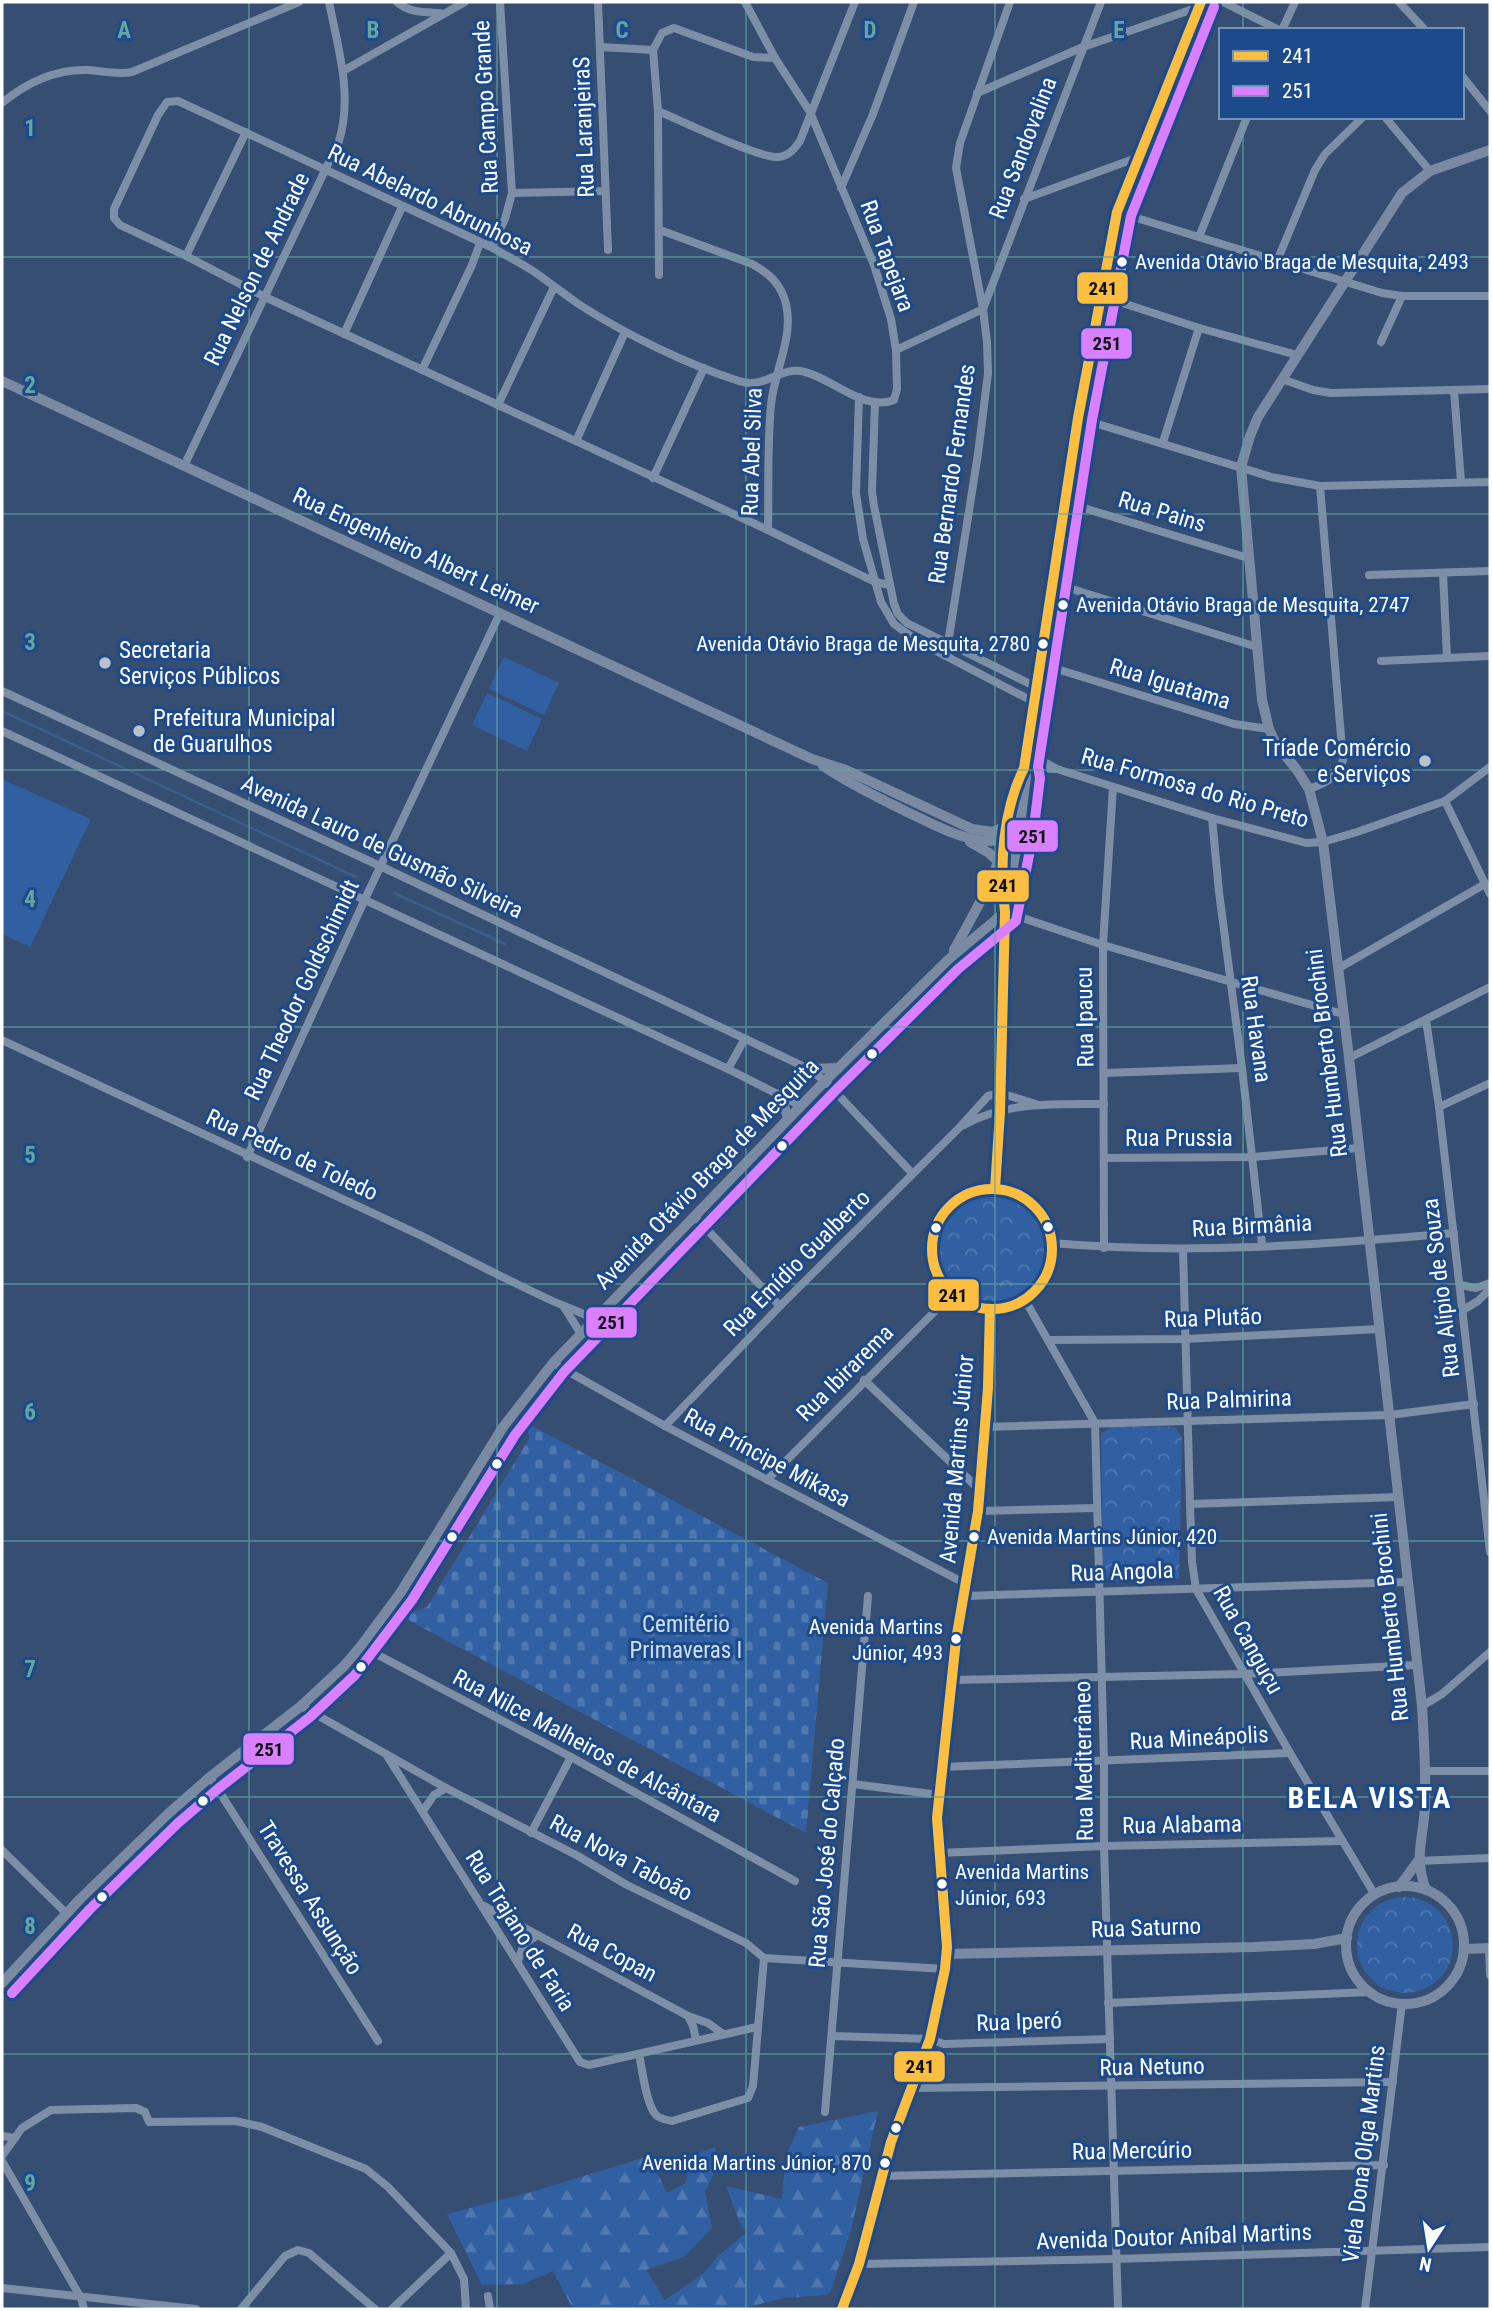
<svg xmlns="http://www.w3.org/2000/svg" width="1492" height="2311" font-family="'Roboto Condensed',sans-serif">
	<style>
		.green { fill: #3160a2 }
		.forest { fill: url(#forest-firs) }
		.cemetery { fill: url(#cemetery-stones) }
		.park { fill: url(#park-crowns) }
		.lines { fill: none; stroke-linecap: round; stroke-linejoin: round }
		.stream { stroke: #3d5d8b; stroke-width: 2.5 }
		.street { stroke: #7d8fa6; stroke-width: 8 }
		.secondary { stroke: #798aa2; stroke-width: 10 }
		.bus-1-casing { stroke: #1d4a8b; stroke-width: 16 }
		.bus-2-casing { stroke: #1d4a8b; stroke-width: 16 }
		.bus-1 { stroke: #fbbe40; stroke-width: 10 }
		.bus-2 { stroke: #d880ff; stroke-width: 10 }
		.grid { fill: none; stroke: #63a6a1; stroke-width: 2; stroke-opacity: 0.55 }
		.bus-dot { fill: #fff; stroke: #1d4a8b; stroke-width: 2.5 }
		.poi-dot { fill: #b9c1ce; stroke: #1d4a8b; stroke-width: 2.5 }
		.labels { text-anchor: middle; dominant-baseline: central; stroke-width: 6; stroke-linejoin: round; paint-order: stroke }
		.bus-label { font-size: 21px; fill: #fff; stroke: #1d4a8b; text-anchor: start }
		.street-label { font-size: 23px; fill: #fff; stroke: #1d4a8b }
		.poi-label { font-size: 23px; fill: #fff; stroke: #1d4a8b; text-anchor: start }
		.park-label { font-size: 23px; fill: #cfe1f9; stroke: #1d4a8b }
		.district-label { font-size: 30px; font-weight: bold; letter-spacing: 2px; fill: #fff; stroke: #1d4a8b }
		.grid-label { font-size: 23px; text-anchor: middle; font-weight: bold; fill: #63a6a1; stroke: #1d4a8b; stroke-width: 6; stroke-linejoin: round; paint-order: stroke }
		.line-badge { stroke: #1d4a8b; stroke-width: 2.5 }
		.pale-badge-label { font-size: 19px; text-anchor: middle; font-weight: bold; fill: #111 }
	</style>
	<defs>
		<pattern id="forest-firs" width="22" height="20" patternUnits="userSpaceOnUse" patternTransform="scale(1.75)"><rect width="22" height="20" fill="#3160a2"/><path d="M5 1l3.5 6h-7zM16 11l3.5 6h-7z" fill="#5078b0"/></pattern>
		<pattern id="cemetery-stones" width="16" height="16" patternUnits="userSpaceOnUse" patternTransform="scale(1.75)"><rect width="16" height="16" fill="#3160a2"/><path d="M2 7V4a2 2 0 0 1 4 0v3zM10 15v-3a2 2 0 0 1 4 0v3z" fill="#5078b0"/></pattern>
		<pattern id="park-crowns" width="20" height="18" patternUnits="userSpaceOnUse" patternTransform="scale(1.75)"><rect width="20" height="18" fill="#3160a2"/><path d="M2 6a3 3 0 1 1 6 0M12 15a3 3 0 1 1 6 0" fill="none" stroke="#5078b0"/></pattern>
	</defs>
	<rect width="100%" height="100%" fill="#364e72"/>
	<g class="green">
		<path d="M504,657L559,683L544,715L489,689Z"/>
		<path d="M487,693L542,719L527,751L472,725Z"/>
		<path d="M2,779L91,819L30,947L2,934Z"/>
	</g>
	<path class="forest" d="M878,2111L851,2230L830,2293L825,2295L784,2298L740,2309H573L553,2271L524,2284L482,2285L447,2214L535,2191L649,2156L667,2193L686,2183L690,2156L715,2147L717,2167L705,2192L712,2228L684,2257L646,2270L665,2300L703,2274L717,2257L746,2233L739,2221L726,2186L782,2199L786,2155L799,2127Z"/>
	<path class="cemetery" d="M523,1421L828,1583L806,1833L401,1616L427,1607L530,1437Z"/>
	<g class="park">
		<circle cx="992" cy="1249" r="60"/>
		<path d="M1114,1426L1175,1427L1182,1438L1179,1579L1115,1582L1103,1575L1101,1433Z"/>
		<circle cx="1405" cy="1945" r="48"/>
	</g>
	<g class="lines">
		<g class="stream">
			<path d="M2,711L356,877"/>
			<path d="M394,893L505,944"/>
		</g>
		<g class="street">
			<path d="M397,2C409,13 424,12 440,13"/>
			<path d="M598,2L608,250"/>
			<path d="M745,2L775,58L810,112L874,265L891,319L896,350L897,389L894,400C864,412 833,379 805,372C780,365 766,390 739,381C688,365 625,334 580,305C564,294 549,282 533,271C519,262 505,255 491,247L178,101L167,102L158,115L114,209V218L120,225L186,256L265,297L768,530L875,582L890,585"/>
			<path d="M1223,2L1279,30"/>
			<path d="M1399,2L1425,30"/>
			<path d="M1282,30L1295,2"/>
			<path d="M600,47L653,50"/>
			<path d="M653,50L658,111L659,275"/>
			<path d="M653,50L662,33L674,28L753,57L775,58"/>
			<path d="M343,71L465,2"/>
			<path d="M1462,76L1490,111"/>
			<path d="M977,93L1083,47L1199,7"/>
			<path d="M2,103C26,83 55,69 88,70C103,71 117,75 132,72L299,2"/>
			<path d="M658,111C680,120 760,159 779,157C789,156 795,148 800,141L855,2"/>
			<path d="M1385,117L1430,171"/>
			<path d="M841,188L873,114L914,2"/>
			<path d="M512,193L605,191"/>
			<path d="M1024,199L1139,157"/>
			<path d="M1117,212L1382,293L1402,296H1490"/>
			<path d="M660,230L752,264C770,274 781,284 786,304C794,338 774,371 771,405C767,446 769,488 768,530"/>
			<path d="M1199,237L1247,117"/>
			<path d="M491,247L505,219L512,193L500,2"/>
			<path d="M186,256L246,132"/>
			<path d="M1277,261L1315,170L1325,154L1363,117"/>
			<path d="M1101,296L1199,328L1297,355"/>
			<path d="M983,309L1101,2"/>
			<path d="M344,334L402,207"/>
			<path d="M1381,342L1402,296"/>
			<path d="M896,350L983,309"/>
			<path d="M422,370L472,265L480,243"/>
			<path d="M1282,379L1313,390L1331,393L1490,389"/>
			<path d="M1454,390L1461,482"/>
			<path d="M859,397L856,493L863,539L881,602L894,624L919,642L1034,702"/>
			<path d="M875,403L872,492L874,506L894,604L898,614L907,623L1036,687"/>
			<path d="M498,405L554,287"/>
			<path d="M1078,418L1271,477L1320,486L1490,482"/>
			<path d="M576,441L625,332"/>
			<path d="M1163,442L1199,328"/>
			<path d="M184,466L339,141C353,95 338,48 329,2"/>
			<path d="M653,478L704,368"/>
			<path d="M1064,502L1248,558"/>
			<path d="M1443,573L1447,658"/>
			<path d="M1369,575L1490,571"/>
			<path d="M1053,583L1257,647"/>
			<path d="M1042,652L1060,670L1234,724L1269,729"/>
			<path d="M946,656L978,454L988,373L987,342L983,309L956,168L960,143L1010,2"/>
			<path d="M1381,661L1490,656"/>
			<path d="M1038,679L1060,670"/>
			<path d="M2,691L380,866L809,1069L825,1081L912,1173"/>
			<path d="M2,731L728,1069L801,1106"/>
			<path d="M1026,752L1057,769L1212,818L1306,843L1323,842L1357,832L1445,801L1490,767"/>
			<path d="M1024,768L1054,769"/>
			<path d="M1309,789C1326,783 1337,778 1343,760L1320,486"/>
			<path d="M1445,801L1490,894"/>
			<path d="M1212,818L1219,892L1242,1068L1262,1245"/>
			<path d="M1005,912L1103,945L1343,1014"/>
			<path d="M1339,968L1485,884"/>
			<path d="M1426,1020L1439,1107L1490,1552"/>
			<path d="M2,1040L420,1235C462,1257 504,1278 546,1298C562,1306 580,1311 595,1320"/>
			<path d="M1349,1058L1490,987"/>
			<path d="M728,1069L744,1040"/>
			<path d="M1105,1073L1242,1068"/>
			<path d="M1439,1107L1490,1083"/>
			<path d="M964,1125C1007,1101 1057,1104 1104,1104"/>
			<path d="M247,1157L365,899L500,613"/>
			<path d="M1104,1158L1253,1157L1359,1148"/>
			<path d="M695,1217L780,1306"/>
			<path d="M1052,1243C1185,1255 1321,1245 1454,1233"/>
			<path d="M1104,1248L1103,945L1113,787"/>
			<path d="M1183,1249L1190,1504L1192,1562L1196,1589L1290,1753L1375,1895"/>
			<path d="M1460,1285L1476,1288L1490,1283"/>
			<path d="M1022,1301L1029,1307L1095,1423L1104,1762V1846L1118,2309"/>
			<path d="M564,1307L581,1334"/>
			<path d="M1463,1310L1478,1301L1490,1289"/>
			<path d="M1048,1340L1186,1339L1379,1329"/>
			<path d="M553,1363L665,1426L966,1584"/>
			<path d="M864,1380L980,1490"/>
			<path d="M665,1426L780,1306L959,1128L988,1096L1000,1093L1036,1104"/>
			<path d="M985,1427L1390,1415L1474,1404"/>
			<path d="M767,1480L952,1294"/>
			<path d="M1190,1504L1399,1497"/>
			<path d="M978,1511L1096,1508"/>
			<path d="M964,1596L1407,1582"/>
			<path d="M361,1646L571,1757L795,1881"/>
			<path d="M951,1680L1244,1674L1416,1665"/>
			<path d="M301,1706L446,1788L578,1856L627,1885L746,1943L764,1958L945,1969"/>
			<path d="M1422,1706L1442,1694L1490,1652"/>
			<path d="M386,1754L580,2062L589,2065L757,2027"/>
			<path d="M942,1767L1290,1753"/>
			<path d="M1425,1771H1490"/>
			<path d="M210,1777L378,2041"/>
			<path d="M853,1784L939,1795"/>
			<path d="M423,1811L434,1795L446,1788"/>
			<path d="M531,1833L571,1757"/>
			<path d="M2,1850L67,1914"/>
			<path d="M939,1853L1104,1846L1341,1841"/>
			<path d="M1418,1861L1490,1858"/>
			<path d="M484,1906L688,2016L708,2023L723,2034"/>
			<path d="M1489,1948L1490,1975"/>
			<path d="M518,1961L524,1944L538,1935"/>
			<path d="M1108,2003L1370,1992"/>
			<path d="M688,2016L693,2026L696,2040"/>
			<path d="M832,2036L930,2039L944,2044L1110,2039"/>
			<path d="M639,2054C642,2068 646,2105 656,2115C660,2119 666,2120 672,2121L748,2098L753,2086L764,1958"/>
			<path d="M911,2088L1393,2082"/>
			<path d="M825,2112L868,1596"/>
			<path d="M2,2136L15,2138L22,2128L51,2110L136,2108L145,2112L149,2122L235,2121L262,2127L366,2169L388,2187L451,2253L464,2279L466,2309"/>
			<path d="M2,2156L15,2138"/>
			<path d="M2,2161L81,2298L84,2309"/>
			<path d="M882,2176L1384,2165"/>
			<path d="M859,2264L1116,2259L1490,2247"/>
			<path d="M2,2288L196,2309"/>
			<path d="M488,2296L490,2309"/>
			<path d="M241,2309L285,2256L298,2250L309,2253L375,2309"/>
			<path d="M392,2309L451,2253"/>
			<path d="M1365,2309L1402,2003"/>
		</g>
		<g class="secondary">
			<path d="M2,381L812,759L846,770L972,829L993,832L1008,825"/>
			<path d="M823,766C849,784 877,797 905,811C928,822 952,835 977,840C992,843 1005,840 1019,833"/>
			<path d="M970,842L989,853L1002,865"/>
			<path d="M1003,902V859"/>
			<path d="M954,950C973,915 995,879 1005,840C1011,819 1014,796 1019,775L1024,768"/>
			<path d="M809,1069L838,1068"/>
			<path d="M780,1094L788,1118"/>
			<circle cx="992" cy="1249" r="60"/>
			<path d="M995,1189L1000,1112L1005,912L1019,833L1026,776L1024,768L1078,418L1117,212L1201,2"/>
			<circle cx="1405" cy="1945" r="59"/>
			<path d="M1399,1887L1418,1861"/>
			<path d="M1426,1890C1413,1855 1424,1839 1425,1804C1426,1771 1424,1739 1422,1706L1349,1058L1323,842L1309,789L1297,770L1276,744L1269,729L1262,700L1241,467L1250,436L1258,417L1402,193L1430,171L1490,150"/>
			<path d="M1464,1949L1490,1948"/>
			<path d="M947,1954L1254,1947L1314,1944L1347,1938"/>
			<path d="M2,1983L80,1899L169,1813L210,1777L301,1706L344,1666L361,1646L401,1592L503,1427L553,1363L825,1081L949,959L1005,912"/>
			<path d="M842,2309L859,2264L891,2142L930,2039L945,1969L947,1947L937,1818L956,1640L978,1511L988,1388L990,1309"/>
		</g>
		<defs>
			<g id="bus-1">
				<circle cx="992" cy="1249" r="60"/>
				<path d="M995,1189L1000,1112L1005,912C999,866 1003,810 1024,768L1078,418L1117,212L1201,2"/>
				<path d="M842,2309L859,2264L891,2142L930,2039L945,1969L947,1947L937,1818L956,1640L978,1511L988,1388L990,1309"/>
			</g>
			<path id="bus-2" d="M12,1993L90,1909L178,1823L219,1788L310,1717L355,1675L412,1600L515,1435L564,1372L835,1091L958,969L1016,921L1033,835L1040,778L1038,767L1092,420L1131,216L1214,7"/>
		</defs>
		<use href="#bus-1" class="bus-1-casing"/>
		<use href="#bus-2" class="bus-2-casing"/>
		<use href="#bus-1" class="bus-1"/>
		<use href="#bus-2" class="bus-2"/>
	</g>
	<path class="grid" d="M249,2V2309M497,2V2309M746,2V2309M995,2V2309M1243,2V30M1243,117V2309M2,257H1490M2,514H1490M2,770H1490M2,1027H1490M2,1284H1490M2,1541H1490M2,1797H1490M2,2054H1490"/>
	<g class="bus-dot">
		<circle cx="1122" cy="262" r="6"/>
		<circle cx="1063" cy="605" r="6"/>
		<circle cx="1043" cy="644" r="6"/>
		<circle cx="872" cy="1054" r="6"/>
		<circle cx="782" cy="1146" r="6"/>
		<circle cx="1048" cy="1227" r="6"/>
		<circle cx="936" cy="1228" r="6"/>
		<circle cx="497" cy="1464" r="6"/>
		<circle cx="452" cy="1537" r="6"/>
		<circle cx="974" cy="1537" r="6"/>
		<circle cx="956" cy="1639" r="6"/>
		<circle cx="361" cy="1667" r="6"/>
		<circle cx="203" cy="1801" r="6"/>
		<circle cx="942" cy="1884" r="6"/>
		<circle cx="102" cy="1897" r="6"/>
		<circle cx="896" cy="2128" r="6"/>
		<circle cx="885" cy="2163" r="6"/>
	</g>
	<g class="poi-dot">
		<circle cx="105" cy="663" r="7"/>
		<circle cx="139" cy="731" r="7"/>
		<circle cx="1425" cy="761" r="7"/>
	</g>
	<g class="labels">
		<g class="bus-label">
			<text x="1135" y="262">Avenida Otávio Braga de Mesquita, 2493</text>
			<text x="1076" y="605">Avenida Otávio Braga de Mesquita, 2747</text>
			<text x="1030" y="644" text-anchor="end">Avenida Otávio Braga de Mesquita, 2780</text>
			<text x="987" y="1537">Avenida Martins Júnior, 420</text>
			<text x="943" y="1627" text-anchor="end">Avenida Martins<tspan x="943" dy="26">Júnior, 493</tspan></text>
			<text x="955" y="1872">Avenida Martins<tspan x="955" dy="26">Júnior, 693</tspan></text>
			<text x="872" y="2163" text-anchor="end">Avenida Martins Júnior, 870</text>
		</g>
		<g class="street-label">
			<text transform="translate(486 107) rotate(-93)">Rua Campo Grande</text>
			<text transform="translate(584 127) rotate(-92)">Rua LaranjeiraS</text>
			<text transform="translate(1023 148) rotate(-69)">Rua Sandovalina</text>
			<text transform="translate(430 200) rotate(26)">Rua Abelardo Abrunhosa</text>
			<text transform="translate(887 256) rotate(70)">Rua Tapejara</text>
			<text transform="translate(257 269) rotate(-64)">Rua Nelson de Andrade</text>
			<text transform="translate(752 452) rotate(-88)">Rua Abel Silva</text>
			<text transform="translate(952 474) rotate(-82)">Rua Bernardo Fernandes</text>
			<text transform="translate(1162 512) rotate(17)">Rua Pains</text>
			<text transform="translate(416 551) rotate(25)">Rua Engenheiro Albert Leimer</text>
			<text transform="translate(1170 684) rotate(17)">Rua Iguatama</text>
			<text transform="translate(1195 788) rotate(16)">Rua Formosa do Rio Preto</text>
			<text transform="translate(382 847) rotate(25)">Avenida Lauro de Gusmão Silveira</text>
			<text transform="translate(302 990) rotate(-65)">Rua Theodor Goldschimidt</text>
			<text transform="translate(1085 1017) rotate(-91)">Rua Ipaucu</text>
			<text transform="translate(1256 1029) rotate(82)">Rua Havana</text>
			<text transform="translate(1327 1053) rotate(-97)">Rua Humberto Brochini</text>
			<text x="1179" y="1138">Rua Prussia</text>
			<text transform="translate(292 1155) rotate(25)">Rua Pedro de Toledo</text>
			<text transform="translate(707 1174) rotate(-46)">Avenida Otávio Braga de Mesquita</text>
			<text transform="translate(1252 1226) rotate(-3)">Rua Birmânia</text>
			<text transform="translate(797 1263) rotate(-45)">Rua Emídio Gualberto</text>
			<text transform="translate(1441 1288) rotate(-97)">Rua Alípio de Souza</text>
			<text transform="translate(1213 1318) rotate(-2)">Rua Plutão</text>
			<text transform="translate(845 1373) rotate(-45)">Rua Ibirarema</text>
			<text transform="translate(1229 1400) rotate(-2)">Rua Palmirina</text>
			<text transform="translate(767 1458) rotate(28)">Rua Príncipe Mikasa</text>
			<text transform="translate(957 1459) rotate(-85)">Avenida Martins Júnior</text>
			<text transform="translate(1122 1572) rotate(-2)">Rua Angola</text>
			<text transform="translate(1390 1617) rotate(-96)">Rua Humberto Brochini</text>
			<text transform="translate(1248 1640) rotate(61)">Rua Canguçu</text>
			<text transform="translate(1199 1738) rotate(-3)">Rua Mineápolis</text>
			<text transform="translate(587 1746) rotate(28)">Rua Nilce Malheiros de Alcântara</text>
			<text transform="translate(1084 1761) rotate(-91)">Rua Mediterrâneo</text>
			<text transform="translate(1182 1825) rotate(-1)">Rua Alabama</text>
			<text transform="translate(827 1853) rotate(-85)">Rua São José do Calçado</text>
			<text transform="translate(621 1858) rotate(28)">Rua Nova Taboão</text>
			<text transform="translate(310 1898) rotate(58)">Travessa Assunção</text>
			<text transform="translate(1146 1928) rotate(-2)">Rua Saturno</text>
			<text transform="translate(520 1931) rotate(58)">Rua Trajano de Faria</text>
			<text transform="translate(612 1953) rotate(28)">Rua Copan</text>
			<text transform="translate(1019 2022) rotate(-2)">Rua Iperó</text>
			<text transform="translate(1152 2067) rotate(-1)">Rua Netuno</text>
			<text transform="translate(1132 2151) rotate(-1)">Rua Mercúrio</text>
			<text transform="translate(1364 2154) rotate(-83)">Viela Dona Olga Martins</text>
			<text transform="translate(1174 2237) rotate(-2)">Avenida Doutor Aníbal Martins</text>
		</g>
		<g class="poi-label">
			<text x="119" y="650">Secretaria<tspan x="119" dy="26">Serviços Públicos</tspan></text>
			<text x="153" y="718">Prefeitura Municipal<tspan x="153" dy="26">de Guarulhos</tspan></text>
			<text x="1411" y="748" text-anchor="end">Tríade Comércio<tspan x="1411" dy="26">e Serviços</tspan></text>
		</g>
		<g class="park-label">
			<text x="686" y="1624">Cemitério<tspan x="686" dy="26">Primaveras I</tspan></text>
		</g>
		<g class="district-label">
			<text x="1370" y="1797">BELA VISTA</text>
		</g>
	</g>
	<g class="grid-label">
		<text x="124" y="38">A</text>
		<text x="373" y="38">B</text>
		<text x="622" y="38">C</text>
		<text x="870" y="38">D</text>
		<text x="1119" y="38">E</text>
		<text x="30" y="136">1</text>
		<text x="30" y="393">2</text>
		<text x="30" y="650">3</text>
		<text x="30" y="907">4</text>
		<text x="30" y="1163">5</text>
		<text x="30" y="1420">6</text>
		<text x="30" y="1677">7</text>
		<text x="30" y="1934">8</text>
		<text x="30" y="2191">9</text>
	</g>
	<g class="line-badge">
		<rect x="1076" y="271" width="53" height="34" rx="7" fill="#fbbe40"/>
		<rect x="1080" y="327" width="53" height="33" rx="7" fill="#d880ff"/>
		<rect x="1006" y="819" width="53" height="34" rx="7" fill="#d880ff"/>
		<rect x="976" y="869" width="54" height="34" rx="7" fill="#fbbe40"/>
		<rect x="927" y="1278" width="53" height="34" rx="7" fill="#fbbe40"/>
		<rect x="585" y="1306" width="53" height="33" rx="7" fill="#d880ff"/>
		<rect x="242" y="1732" width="53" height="34" rx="7" fill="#d880ff"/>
		<rect x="893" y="2050" width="53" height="33" rx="7" fill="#fbbe40"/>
	</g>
	<g class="pale-badge-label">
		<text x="1103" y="295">241</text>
		<text x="1107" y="350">251</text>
		<text x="1033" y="843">251</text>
		<text x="1003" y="892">241</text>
		<text x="953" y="1302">241</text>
		<text x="612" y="1329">251</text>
		<text x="269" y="1756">251</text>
		<text x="920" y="2073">241</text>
	</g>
	<rect width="1492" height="2311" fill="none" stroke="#ffffff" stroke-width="7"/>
	<rect x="1219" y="28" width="245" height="91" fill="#1d4a8b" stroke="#7792b9" stroke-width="2"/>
	<rect x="1233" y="51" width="35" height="10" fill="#fbbe40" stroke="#7792b9" stroke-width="2"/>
	<text x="1282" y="63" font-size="21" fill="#ffffff">241</text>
	<rect x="1233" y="86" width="35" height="10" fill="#d880ff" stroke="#7792b9" stroke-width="2"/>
	<text x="1282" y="98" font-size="21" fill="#ffffff">251</text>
	<g transform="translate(1429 2248) rotate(192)" stroke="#1d4a8b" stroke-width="5" paint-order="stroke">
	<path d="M0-5L12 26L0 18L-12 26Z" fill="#ffffff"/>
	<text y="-10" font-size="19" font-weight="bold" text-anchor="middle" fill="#ffffff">N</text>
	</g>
</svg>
